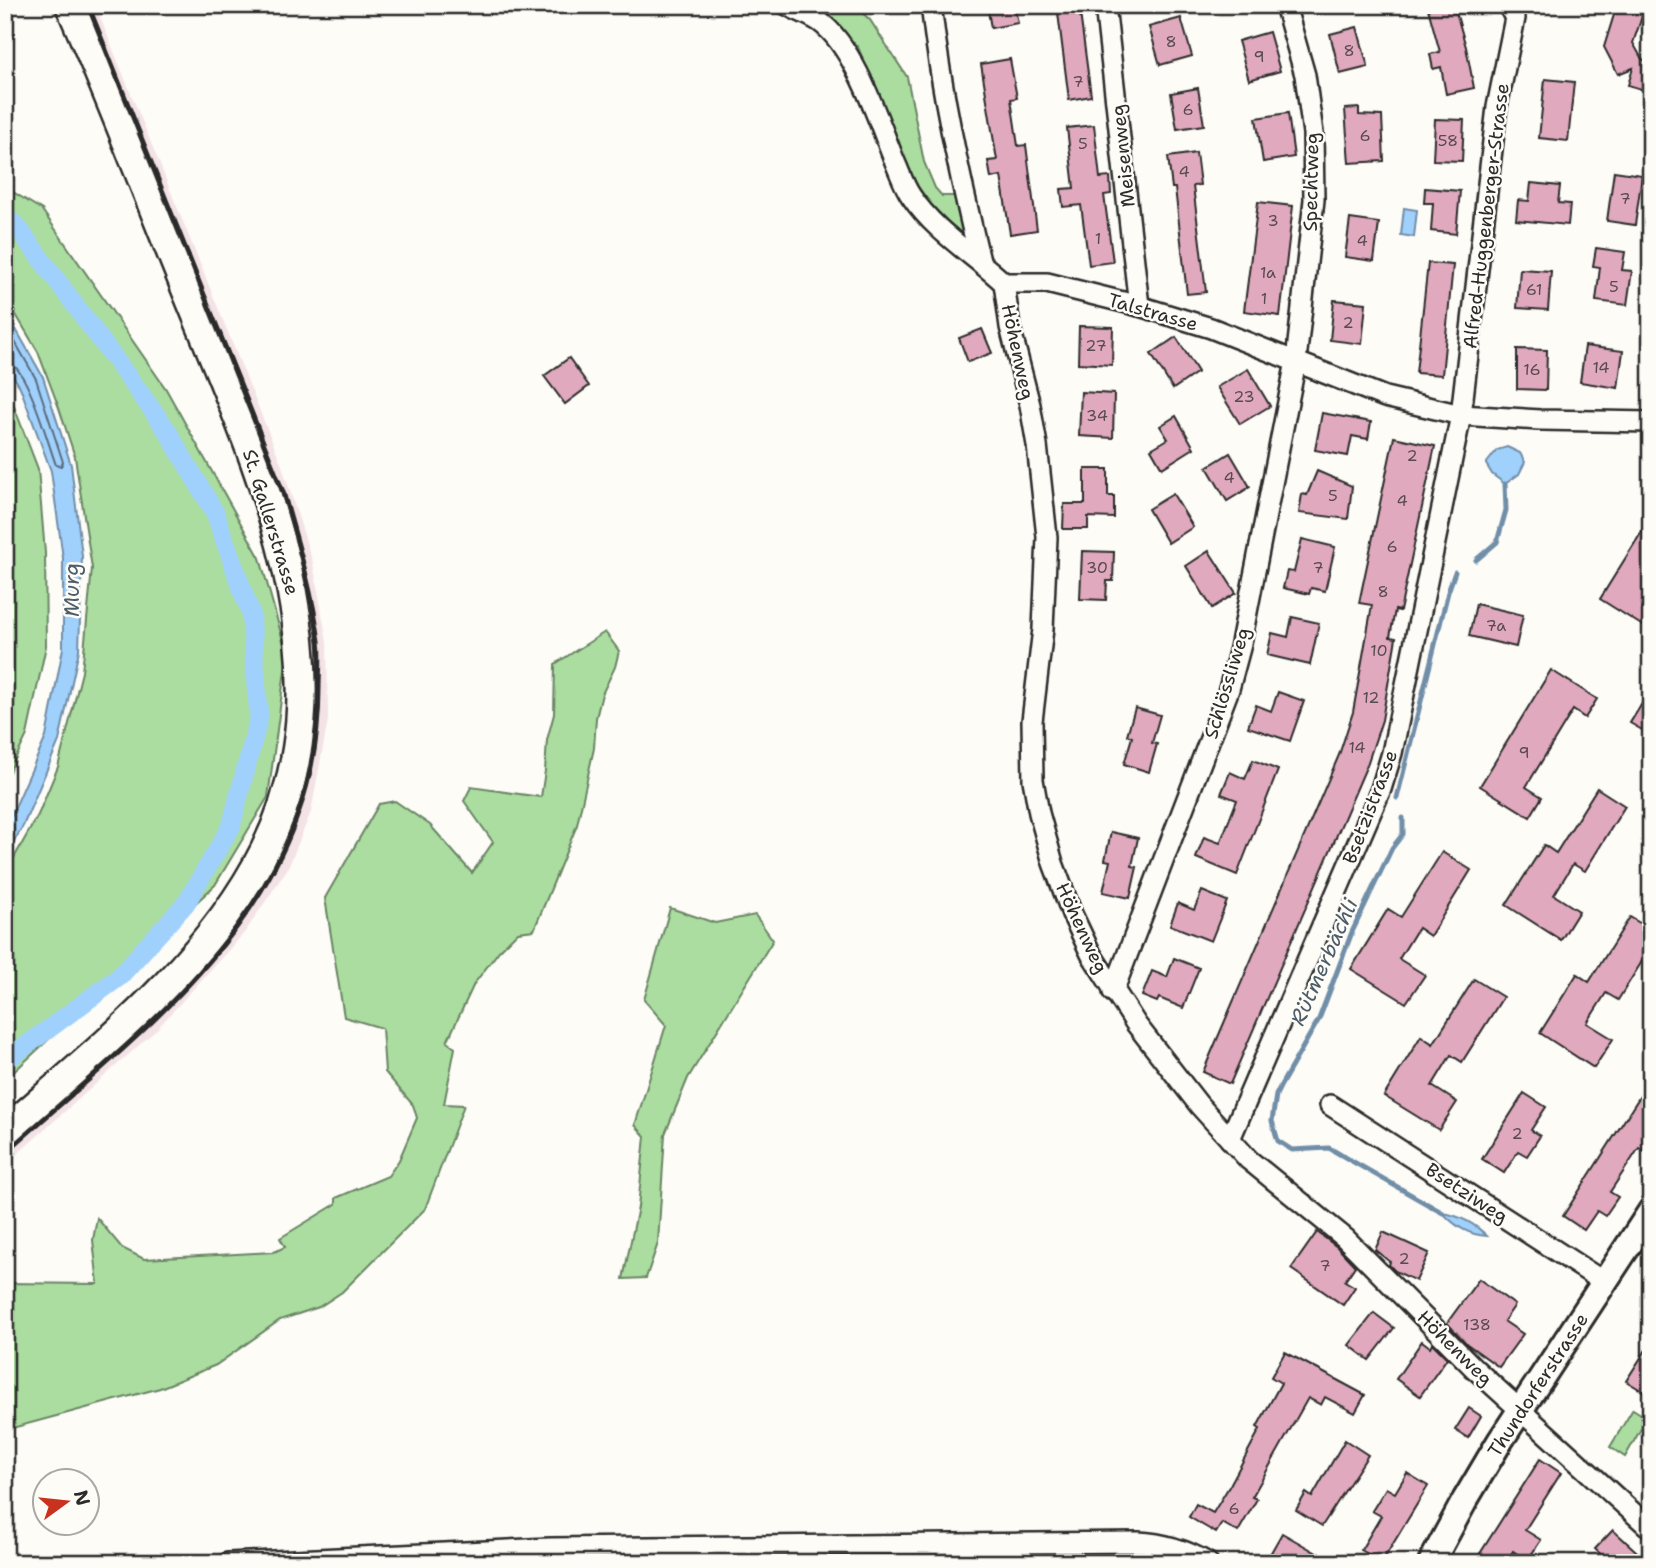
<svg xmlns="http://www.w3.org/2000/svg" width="1656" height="1568" font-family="'Shantell Sans',sans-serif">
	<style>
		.built { fill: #f4e3e6 }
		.green { fill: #aadd9f; stroke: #6a8465; stroke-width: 2 }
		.water { fill: #a0d0fc; stroke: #718ea8; stroke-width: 2 }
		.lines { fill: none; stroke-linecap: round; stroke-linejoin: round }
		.shore { stroke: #5a6d7f; stroke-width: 2 }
		.stream { stroke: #718ea8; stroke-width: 5 }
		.canal { stroke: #a0d0fc; stroke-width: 19 }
		.building { fill: #e0a9be; stroke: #2b2b2b; stroke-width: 2 }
		.minor-casing { stroke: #2b2b2b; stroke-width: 24 }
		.tertiary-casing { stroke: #2b2b2b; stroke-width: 30 }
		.secondary-casing { stroke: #2b2b2b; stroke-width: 33 }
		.minor { stroke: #fdfcf7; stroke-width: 19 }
		.tertiary { stroke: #fdfcf7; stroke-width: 24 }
		.secondary { stroke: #fdfcf7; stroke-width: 28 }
		.rail { stroke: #2b2b2b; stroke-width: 5 }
		.labels { text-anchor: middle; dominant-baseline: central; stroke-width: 5; stroke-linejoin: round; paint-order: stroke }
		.number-label { font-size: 16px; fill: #584a50 }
		.street-label { font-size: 19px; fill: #2b2b2b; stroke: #fdfcf7 }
		.water-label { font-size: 21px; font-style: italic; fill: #4e5d6a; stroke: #fdfcf7 }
	</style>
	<rect width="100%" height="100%" fill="#fdfcf7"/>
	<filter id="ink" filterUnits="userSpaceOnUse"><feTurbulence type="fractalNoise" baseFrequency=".0143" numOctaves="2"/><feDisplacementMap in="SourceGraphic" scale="14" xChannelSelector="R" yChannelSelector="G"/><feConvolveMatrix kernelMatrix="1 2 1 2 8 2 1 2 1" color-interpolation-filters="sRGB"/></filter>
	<g filter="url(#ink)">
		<path class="built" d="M81,5H95L281,463L313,563L327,642L328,720L311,812L288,868L245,932L155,1031L5,1165V1148L135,1030L278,855L296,809L307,766L314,719L312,642L301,570L279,493Z"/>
		<g class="green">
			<path d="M808,5H854L870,20L907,77L924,162L935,188L942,196H960L971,245L928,202L918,187L906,164L858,47L829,18Z"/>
			<path d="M5,187L42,210L166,389L260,558L287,655L268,797L215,885L5,1080V874L38,815L58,767L82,672L92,568L75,457L59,408L38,352L5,296Z"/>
			<path d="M5,383L38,469L45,553L46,646L27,735L5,780Z"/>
			<path d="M605,632L619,651L615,667L602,694L596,718L594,748L577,825L534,930L518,932L499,951L474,984L447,1042L455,1048L444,1104L464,1105L425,1209L342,1292L319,1307L280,1320L216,1365L160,1388L5,1430V1283L98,1284L93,1240L97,1218L122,1248L144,1259L274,1252L285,1247L280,1238L336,1204V1198L388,1176L399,1160L417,1118L413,1105L385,1072L382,1028L344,1017L325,898L379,804L395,801L430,825L472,873L493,842L464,801L471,787L541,797L545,771L547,740L554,714L555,664Z"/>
			<path d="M670,908L715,923L755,915L773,940L688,1078L665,1134L658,1243L646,1278L623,1279L638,1207L645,1136L635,1125L666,1025L644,1000Z"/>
			<path d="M1633,1409L1647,1418L1625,1457L1610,1447Z"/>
		</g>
		<g class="water">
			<path d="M1404,208L1417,210L1414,237L1401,235Z"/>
			<path d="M5,310L43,377L71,465L82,556L79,650L59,741L23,826L5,857V830L46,737L63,648V558L51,471L20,387L5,363Z"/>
			<path d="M1507,447L1520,453L1525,462L1519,474L1505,484L1492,474L1486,464L1497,450Z"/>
			<path d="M1443,1213C1461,1216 1475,1224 1487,1236C1469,1235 1456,1227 1443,1213Z"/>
		</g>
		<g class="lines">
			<path class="shore" d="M5,324L36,379L63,462L61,466L56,465C48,444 27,363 5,360"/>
			<g class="stream">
				<path d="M1476,560L1497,542L1506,510L1505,484"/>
				<path d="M1397,798L1448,592L1455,572"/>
				<path d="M1403,818V834L1392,848L1352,932L1319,1019L1281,1085L1276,1095L1272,1121L1278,1141L1292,1150L1329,1148L1443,1213"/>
			</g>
			<path class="canal" d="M5,215L19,229L167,430L215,513L251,614L259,717L231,827L186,903L119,977L5,1061"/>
		</g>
		<g class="building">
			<path d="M987,5H1014L1018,23L991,28Z"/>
			<path d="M1057,5H1073L1074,14L1080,13L1091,96L1069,100Z"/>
			<path d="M1427,5H1454L1466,47L1474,88L1446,94L1441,67L1433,69L1430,54L1440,52Z"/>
			<path d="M1617,5H1646L1633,43L1642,59L1651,63V92L1628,85L1633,68L1618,74L1604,47Z"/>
			<path d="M1181,18L1192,56L1160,65L1149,27Z"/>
			<path d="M1357,27L1368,67L1340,74L1330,34Z"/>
			<path d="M1269,32L1280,71L1249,80L1238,41Z"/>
			<path d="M1010,59L1017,98L1011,99L1018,146L1026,145L1037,230L1010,234L1001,176L991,178L988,161L997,160L981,64Z"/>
			<path d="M1545,79L1574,82L1568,141L1539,138Z"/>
			<path d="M1198,88L1204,125L1177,129L1171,93Z"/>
			<path d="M1359,108V115L1382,116L1384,161L1349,163L1345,109Z"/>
			<path d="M1288,113L1294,157L1263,162L1256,118Z"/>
			<path d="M1435,119L1464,120L1462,161L1433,160Z"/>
			<path d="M1094,125L1100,178L1110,177L1111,194L1104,195L1113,262L1089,265L1081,205L1063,207L1061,189L1074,188L1067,128Z"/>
			<path d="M1196,153L1200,185L1193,186L1206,292L1187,294L1175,188H1172L1168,157Z"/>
			<path d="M1614,171L1642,175L1635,225L1607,221Z"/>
			<path d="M1531,183L1560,186L1558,203L1570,204L1568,225L1516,220L1518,200L1529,201Z"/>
			<path d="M1425,188L1460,191L1456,234L1431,231L1433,203H1424Z"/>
			<path d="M1258,202L1293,206L1280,316L1244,311Z"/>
			<path d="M1350,219L1379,223L1374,261L1345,257Z"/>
			<path d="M1596,248L1625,252L1622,270L1632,271L1627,305L1596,301L1600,267L1593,266Z"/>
			<path d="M1428,263L1453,265L1442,375L1416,373Z"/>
			<path d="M1520,269L1551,271L1548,310L1517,308Z"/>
			<path d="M1334,300L1366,303L1362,344L1330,340Z"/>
			<path d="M1079,326L1113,327L1112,365L1078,363Z"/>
			<path d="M982,329L992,353L968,362L959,338Z"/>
			<path d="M1176,337L1198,372L1173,389L1151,354Z"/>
			<path d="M1585,346L1623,351L1618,388L1580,382Z"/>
			<path d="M1517,349L1547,350L1546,390L1517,389Z"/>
			<path d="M569,358L589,386L565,404L544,376Z"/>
			<path d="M1248,369L1270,406L1240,424L1217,387Z"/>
			<path d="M1081,392L1114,394L1113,438L1079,436Z"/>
			<path d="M1322,413L1371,422L1368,439L1352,436L1348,456L1315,450Z"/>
			<path d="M1176,416L1194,448L1162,468L1151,449L1168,439L1160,426Z"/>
			<path d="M1394,437L1435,446L1400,611L1395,610L1390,637L1396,638L1382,720L1367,765L1230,1084L1203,1072L1339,755L1353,712L1372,605L1359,603Z"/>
			<path d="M1230,453L1250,487L1227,501L1207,467Z"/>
			<path d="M1085,469H1108V496H1114V518L1088,517V529H1063L1064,504H1085Z"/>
			<path d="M1317,471L1352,486L1348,519L1299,513L1302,494L1307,495Z"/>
			<path d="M1173,494L1193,527L1168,543L1148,509Z"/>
			<path d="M1651,517V631L1600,599Z"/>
			<path d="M1302,539L1335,547L1325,591L1311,588L1309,594L1283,588L1287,571L1294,572Z"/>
			<path d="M1082,551L1114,552L1113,581H1107L1106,600L1080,599Z"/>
			<path d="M1209,551L1236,593L1212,608L1186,566Z"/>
			<path d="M1476,604L1523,615L1516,647L1469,636Z"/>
			<path d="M1292,617L1319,623L1310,665L1267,655L1272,633L1288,637Z"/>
			<path d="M1551,670L1597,699L1585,718L1573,710L1526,787L1542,797L1530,817L1480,786Z"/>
			<path d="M1651,689V735L1630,723Z"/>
			<path d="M1278,692L1304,701L1290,741L1248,727L1256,705L1271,711Z"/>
			<path d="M1135,708L1160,715L1152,743L1157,744L1149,772L1124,764L1132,737L1127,735Z"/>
			<path d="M1253,760L1278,770L1237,875L1196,858L1204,837L1220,843L1237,800L1221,794L1230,772L1245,779Z"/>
			<path d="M1597,788L1625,806L1585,871L1573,864L1554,895L1579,911L1561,940L1506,905L1544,845L1556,853Z"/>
			<path d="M1111,832L1138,838L1132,866L1137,867L1130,898L1103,892L1110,861L1105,860Z"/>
			<path d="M1442,852L1471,870L1430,936L1418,928L1399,959L1425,975L1406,1003L1351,969L1388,909L1401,917Z"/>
			<path d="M1202,891L1227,901L1211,941L1170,925L1178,903L1194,910Z"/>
			<path d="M1630,917L1651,930V947L1618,1000L1606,993L1587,1023L1613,1039L1594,1068L1540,1033L1577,974L1589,982Z"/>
			<path d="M1174,958L1199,968L1183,1008L1159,998L1157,1002L1142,996L1152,971L1167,977Z"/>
			<path d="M1474,979L1503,997L1462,1062L1451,1055L1432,1086L1457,1102L1439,1130L1384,1096L1421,1036L1433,1044Z"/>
			<path d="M1651,1079V1145L1646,1152L1639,1148L1610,1192L1618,1197L1605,1216L1597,1211L1584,1230L1563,1216Z"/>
			<path d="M1524,1093L1546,1107L1531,1130L1540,1136L1527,1156L1518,1151L1504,1173L1482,1159Z"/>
			<path d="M1317,1232L1337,1247L1355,1266L1345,1281L1355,1287L1343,1305L1291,1269Z"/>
			<path d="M1383,1232L1429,1253L1416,1281L1395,1271L1389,1265L1390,1262L1375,1250Z"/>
			<path d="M1479,1279L1515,1305L1504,1321L1523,1334L1499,1367L1467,1344L1447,1323Z"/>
			<path d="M1374,1313L1394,1328L1369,1360L1349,1345Z"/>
			<path d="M1422,1341L1430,1347L1432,1343L1447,1358L1420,1396L1396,1379Z"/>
			<path d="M1651,1342V1396L1626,1381Z"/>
			<path d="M1285,1352L1365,1395L1355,1413L1325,1397L1321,1405L1308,1398L1252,1497L1257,1499L1238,1532L1222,1523L1216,1533L1189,1517L1196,1504L1213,1513L1230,1485L1260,1429L1257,1427L1281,1383L1271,1377Z"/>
			<path d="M1469,1408L1481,1416L1468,1438L1455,1430Z"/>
			<path d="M1345,1440L1368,1455L1322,1526L1296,1510L1306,1493L1312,1497Z"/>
			<path d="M1540,1459L1561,1473L1525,1530L1541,1540L1527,1561L1513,1551L1506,1563H1474Z"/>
			<path d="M1407,1473L1428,1486L1382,1562L1361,1550L1381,1516L1372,1511L1386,1488L1395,1493Z"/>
			<path d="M1613,1530L1623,1539L1649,1563H1610L1595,1549Z"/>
			<path d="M1282,1533L1334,1563H1265Z"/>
		</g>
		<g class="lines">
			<defs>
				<g id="minor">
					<path d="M787,5C797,11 810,15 820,22C855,47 879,123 895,162C900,173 904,186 911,196C935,232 973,254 1004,283H1047L1139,306L1211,328L1385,397L1461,415L1540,420L1651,422"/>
					<path d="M931,5C941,91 960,177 980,261"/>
					<path d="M1105,5L1139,306"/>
					<path d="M1004,283L1010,327L1030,405L1037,445L1047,537L1043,629L1032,721L1033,780L1039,813L1053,863L1072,914L1091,954L1136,1024L1199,1105L1249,1160L1345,1238L1475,1369L1651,1529"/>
					<path d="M1113,992L1229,689L1240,648L1296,361L1314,200L1313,133L1305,75L1285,5"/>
					<path d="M1330,1105L1604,1282"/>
					<path d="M1230,1139L1381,789L1392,753L1461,415L1497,107L1515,18L1508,5"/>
					<path d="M228,1563L550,1548L1138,1542C1163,1543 1186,1550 1208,1563"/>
				</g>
				<path id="tertiary" d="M1431,1563L1465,1500L1500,1441L1651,1211"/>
				<path id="secondary" d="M5,1132C98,1050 209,963 265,850C358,662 253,456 182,279C145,188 110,95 70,5"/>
			</defs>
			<use href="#minor" class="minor-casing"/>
			<use href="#tertiary" class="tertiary-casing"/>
			<use href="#secondary" class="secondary-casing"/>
			<use href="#minor" class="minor"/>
			<use href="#tertiary" class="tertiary"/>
			<use href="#secondary" class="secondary"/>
			<path class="rail" d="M5,1153C151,1022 319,904 319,688C319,673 321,656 319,641C312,590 297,541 283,492L88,5"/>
		</g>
	</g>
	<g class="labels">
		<g class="number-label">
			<text x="1171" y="41">8</text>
			<text x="1349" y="50">8</text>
			<text x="1259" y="56">9</text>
			<text x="1078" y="81">7</text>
			<text x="1188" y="109">6</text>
			<text x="1365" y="135">6</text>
			<text x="1448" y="140">58</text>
			<text x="1083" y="143">5</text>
			<text x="1184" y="171">4</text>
			<text x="1625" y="198">7</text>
			<text x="1273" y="220">3</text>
			<text x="1098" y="238">1</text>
			<text x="1362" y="240">4</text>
			<text x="1268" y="272">1a</text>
			<text x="1614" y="286">5</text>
			<text x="1534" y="289">61</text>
			<text x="1264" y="298">1</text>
			<text x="1348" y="322">2</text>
			<text x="1096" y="345">27</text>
			<text x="1601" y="367">14</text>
			<text x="1532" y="369">16</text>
			<text x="1244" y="396">23</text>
			<text x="1097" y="415">34</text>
			<text x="1412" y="455">2</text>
			<text x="1229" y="477">4</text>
			<text x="1333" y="495">5</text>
			<text x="1402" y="500">4</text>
			<text x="1392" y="546">6</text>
			<text x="1097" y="567">30</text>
			<text x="1318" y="567">7</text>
			<text x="1383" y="591">8</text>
			<text x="1496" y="625">7a</text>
			<text x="1379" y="650">10</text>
			<text x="1371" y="697">12</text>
			<text x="1357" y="747">14</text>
			<text x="1524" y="752">9</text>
			<text x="1517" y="1133">2</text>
			<text x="1404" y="1258">2</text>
			<text x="1325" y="1265">7</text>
			<text x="1477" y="1324">138</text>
			<text x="1234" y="1508">6</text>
		</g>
		<g class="street-label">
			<text transform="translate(1123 156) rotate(-96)">Meisenweg</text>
			<text transform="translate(1311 182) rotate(-89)">Spechtweg</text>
			<text transform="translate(1486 216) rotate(-83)">Alfred-Huggenberger-Strasse</text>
			<text transform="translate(1153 312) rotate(16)">Talstrasse</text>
			<text transform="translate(1018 352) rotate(78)">Höhenweg</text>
			<text transform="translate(271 522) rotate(73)">St. Gallerstrasse</text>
			<text transform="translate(1227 683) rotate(-73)">Schlössliweg</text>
			<text transform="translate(1370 807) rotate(-69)">Bsetzistrasse</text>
			<text transform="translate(1082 928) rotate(65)">Höhenweg</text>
			<text transform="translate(1467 1193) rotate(33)">Bsetziweg</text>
			<text transform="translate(1455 1348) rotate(45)">Höhenweg</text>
			<text transform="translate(1538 1385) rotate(-57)">Thundorferstrasse</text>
		</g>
		<g class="water-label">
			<text transform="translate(72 590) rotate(-90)">Murg</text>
			<text transform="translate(1324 962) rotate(-66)">Rütmerbächli</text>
		</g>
	</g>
	<rect width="1656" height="1568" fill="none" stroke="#fdfcf7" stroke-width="28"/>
	<rect x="14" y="14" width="1628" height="1540" fill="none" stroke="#2b2b2b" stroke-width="2.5" filter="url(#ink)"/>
	<g transform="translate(66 1502) rotate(75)"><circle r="33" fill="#fdfcf7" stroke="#a9a8a5" stroke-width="2"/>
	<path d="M0-5L12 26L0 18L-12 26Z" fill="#c8321e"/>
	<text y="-10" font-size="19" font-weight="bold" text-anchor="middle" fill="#2b2b2b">N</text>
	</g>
</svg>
